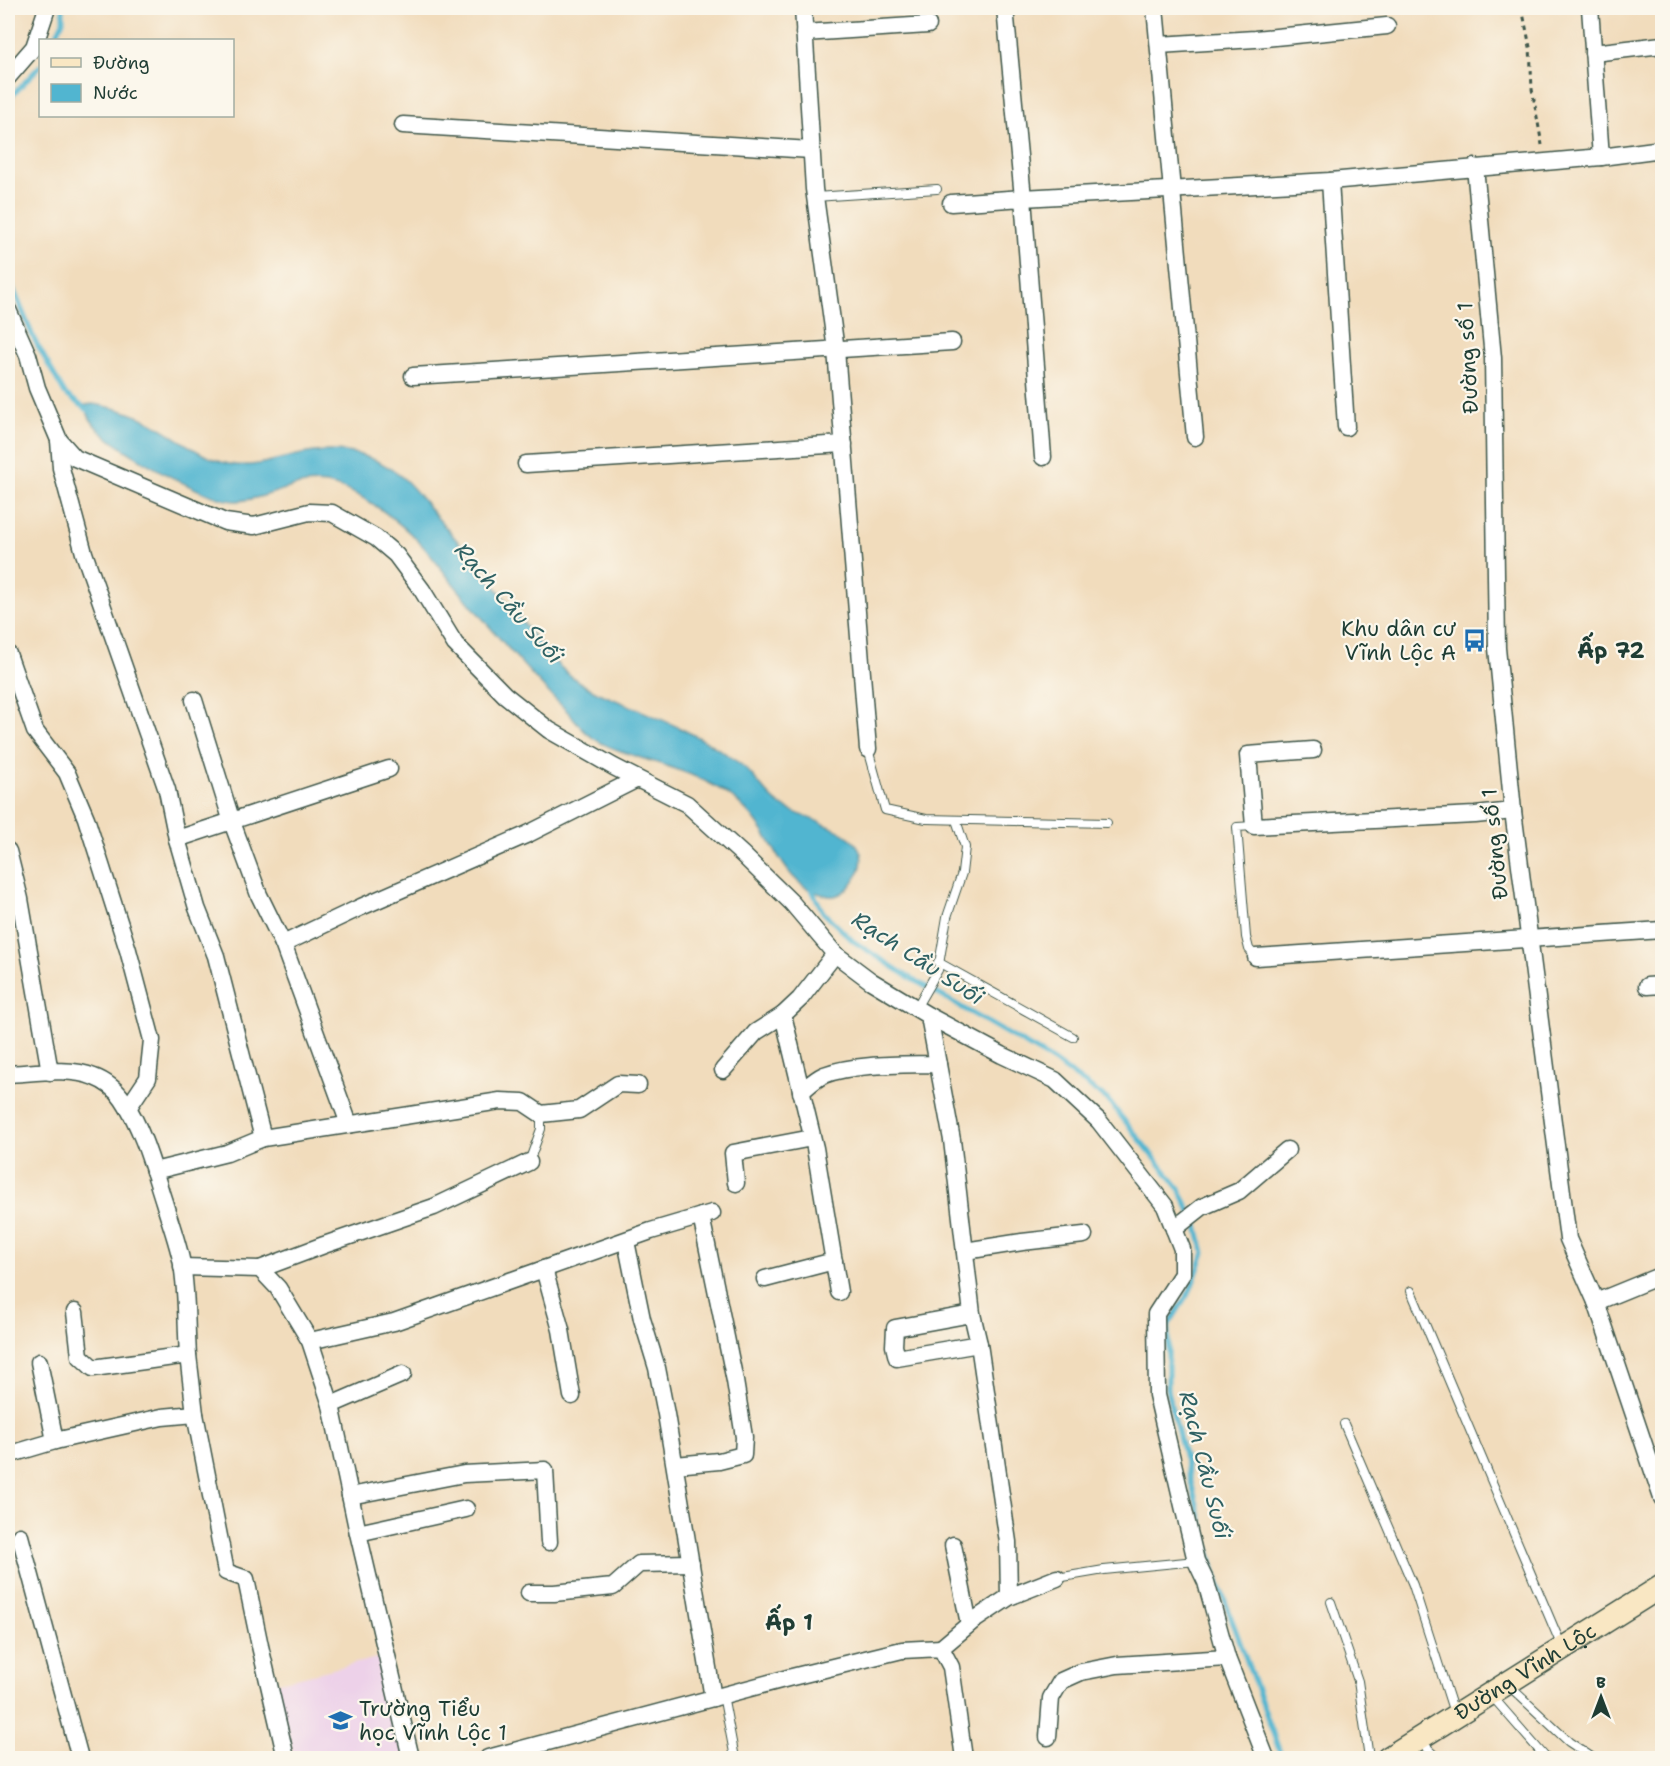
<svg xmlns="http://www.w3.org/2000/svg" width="1670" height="1766" font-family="'Shantell Sans',sans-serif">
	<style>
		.built { fill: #edd1e9 }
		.water { fill: #51b5d0; stroke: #387982; stroke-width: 1.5 }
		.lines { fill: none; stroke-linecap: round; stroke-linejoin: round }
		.stream { stroke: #51b5d0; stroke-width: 5 }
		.service-casing { stroke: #3e5548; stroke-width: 10 }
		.minor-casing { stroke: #3e5548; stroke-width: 19 }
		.secondary-casing { stroke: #3e5548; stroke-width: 25 }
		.path { stroke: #3e5548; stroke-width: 3; stroke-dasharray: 4.5 4.5; stroke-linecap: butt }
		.service { stroke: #fff; stroke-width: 8 }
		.minor { stroke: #fff; stroke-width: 16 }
		.secondary { stroke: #f9e7c3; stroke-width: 22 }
		.labels { text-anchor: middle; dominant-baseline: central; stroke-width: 4.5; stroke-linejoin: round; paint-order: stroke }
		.street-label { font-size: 21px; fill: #1f3d34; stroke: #fbf7ec }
		.poi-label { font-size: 21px; fill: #1f3d34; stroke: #fbf7ec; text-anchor: end }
		.water-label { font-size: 22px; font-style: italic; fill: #2e6163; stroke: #fbf7ec }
		.neighbourhood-label { font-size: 22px; font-weight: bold; fill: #1f3d34; stroke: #fbf7ec }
	</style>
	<rect width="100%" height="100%" fill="#fbf7ec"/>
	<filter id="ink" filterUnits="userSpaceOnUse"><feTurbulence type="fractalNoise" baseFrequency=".0167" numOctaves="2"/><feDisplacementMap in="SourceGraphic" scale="12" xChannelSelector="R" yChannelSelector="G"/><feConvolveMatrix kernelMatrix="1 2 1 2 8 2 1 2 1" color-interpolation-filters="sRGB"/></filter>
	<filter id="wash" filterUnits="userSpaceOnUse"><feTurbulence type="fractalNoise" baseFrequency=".008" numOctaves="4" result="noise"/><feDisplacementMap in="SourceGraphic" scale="24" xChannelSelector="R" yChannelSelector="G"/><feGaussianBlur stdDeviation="1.35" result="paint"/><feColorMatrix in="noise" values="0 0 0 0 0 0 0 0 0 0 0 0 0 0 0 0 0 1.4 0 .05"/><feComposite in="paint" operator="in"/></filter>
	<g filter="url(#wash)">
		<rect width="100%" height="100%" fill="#f1dcbc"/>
		<path class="built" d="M381,1657L407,1758H294L276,1683Z"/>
		<path class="water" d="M93,404C108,406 125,411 140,417C172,430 200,461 236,465C256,467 273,460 293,456C334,446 370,450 403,478C415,488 425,503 435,515C463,547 490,579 516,613C541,646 559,675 599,693C646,713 698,732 739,763C755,774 763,793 779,804C803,822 877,829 859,872C855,880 849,890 840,894C832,898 829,896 821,894C788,886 777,849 758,824C750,813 741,804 730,796C702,775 665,766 632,755C617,750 599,744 588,734C580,728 575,719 568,712C526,671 489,626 451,581C439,566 427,549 413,536C392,516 359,491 331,485C298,477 268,500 236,501C207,501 120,451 99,430C91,422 87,415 85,405Z"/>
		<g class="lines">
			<g class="stream">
				<path d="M54,40L63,21V8"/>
				<path d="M8,100L40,66"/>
				<path d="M8,276L34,339L65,394L89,411"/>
				<path d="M810,886L823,912L853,941L904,974L1049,1058L1107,1099L1179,1188L1197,1226L1204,1253L1190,1291L1168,1326V1394L1215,1573L1282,1758"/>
			</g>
		</g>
	</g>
	<g filter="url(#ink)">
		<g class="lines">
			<defs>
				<g id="service">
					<path d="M815,197L937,189"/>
					<path d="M868,749L885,810L926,819L1107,823"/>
					<path d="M1254,826L1237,827L1246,937L1249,949L1256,957"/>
					<path d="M938,962L1073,1037"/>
					<path d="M916,1008L938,970L947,917L962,873L965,847L956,820"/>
					<path d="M529,1162L541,1129V1114"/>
					<path d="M1411,1291L1562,1647"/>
					<path d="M1344,1424L1413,1585L1454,1713"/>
					<path d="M1057,1578L1104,1570L1196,1561"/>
					<path d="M1331,1602L1358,1681L1369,1758"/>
					<path d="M1507,1684L1569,1742L1593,1758"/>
					<path d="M723,1695L735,1758"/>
					<path d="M1491,1695L1546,1758"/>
					<path d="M1419,1740L1438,1758"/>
				</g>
				<g id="minor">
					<path d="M803,8L814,189L836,350L868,749"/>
					<path d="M1005,8L1023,198L1330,181L1601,157L1662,149"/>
					<path d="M1155,8L1195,437"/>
					<path d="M1590,8L1601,157"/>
					<path d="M804,33L928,25"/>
					<path d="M1159,45L1255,39L1387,26"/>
					<path d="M1593,53L1662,45"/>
					<path d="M8,77L34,47L47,8"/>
					<path d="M403,125L811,150"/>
					<path d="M1475,167L1493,358L1497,648L1513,811L1568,1239L1596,1302L1662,1498"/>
					<path d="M1330,181L1346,427"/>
					<path d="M951,203L1023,198L1043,457"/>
					<path d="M8,310L28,355L37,388L59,440L75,458L225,522L254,526L309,512L332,513L376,538L396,555L422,590L455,644L505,695L549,730L614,767L687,804L743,855L792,903L835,954L871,981L929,1016L1002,1055L1055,1080L1099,1121L1165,1206L1182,1249V1274L1156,1314L1157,1395L1196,1561L1206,1582L1227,1658L1266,1758"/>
					<path d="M413,376L952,342"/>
					<path d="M59,440L61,468L84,553L167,790L177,839L197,908L216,956L263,1138"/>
					<path d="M526,464L844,444"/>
					<path d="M8,654L35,731L67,773L86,818L128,950L152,1040L148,1078L128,1108"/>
					<path d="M194,700L232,822L259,895L283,944L349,1124"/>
					<path d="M1313,750L1248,755L1254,826L1475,815L1513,811"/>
					<path d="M177,839L389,769"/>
					<path d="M8,851L20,899L50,1072"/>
					<path d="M283,944L361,907L528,834L637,779"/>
					<path d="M835,954L800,999L783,1015L815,1148L839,1292"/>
					<path d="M1256,957L1662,930"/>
					<path d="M1647,986L1662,985"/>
					<path d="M929,1016L952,1140L972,1314L979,1344L1008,1542L1009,1597"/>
					<path d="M723,1070L756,1032L783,1015"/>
					<path d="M8,1074C34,1073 69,1067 94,1077C105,1081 117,1090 123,1100C143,1129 153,1168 164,1202C170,1222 178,1243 182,1264C187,1293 186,1325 188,1355"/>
					<path d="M801,1092C808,1086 815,1079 824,1075C855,1063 905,1065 938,1064"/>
					<path d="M154,1171L227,1153L263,1138L500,1101L523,1102L541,1114L579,1110L618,1084L638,1085"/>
					<path d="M736,1183L733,1153L812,1138"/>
					<path d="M1174,1229L1202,1207L1239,1191L1287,1150"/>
					<path d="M626,1241L642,1319L657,1368L666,1414L713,1698"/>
					<path d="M965,1251L1022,1242L1084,1235"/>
					<path d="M182,1267L260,1269L278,1288L310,1341L331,1405L358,1533L411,1758"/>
					<path d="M260,1269L324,1245L434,1207L529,1162"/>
					<path d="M544,1269L561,1330L572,1396"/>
					<path d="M765,1279L834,1261"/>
					<path d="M1596,1302L1662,1275"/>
					<path d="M75,1312L80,1356L93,1368L188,1355L195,1414L226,1572L246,1579L260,1646L286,1758"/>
					<path d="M972,1314L895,1328L894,1346L897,1358L979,1344"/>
					<path d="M310,1341L394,1322L651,1231L712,1213"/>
					<path d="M39,1362L55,1441"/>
					<path d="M331,1405L403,1374"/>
					<path d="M8,1455L55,1441L162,1417L195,1414"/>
					<path d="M675,1465L719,1461L743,1455L744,1437L735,1381L701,1216"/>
					<path d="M350,1496L464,1474L545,1470L549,1542"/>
					<path d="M358,1533L466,1509"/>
					<path d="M20,1536L80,1758"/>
					<path d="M953,1545L969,1624"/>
					<path d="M529,1593H554L613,1587L639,1564L691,1563"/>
					<path d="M941,1648L973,1621L1009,1597L1057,1578"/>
					<path d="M1048,1737L1051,1698L1061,1681L1081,1672L1117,1665L1227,1658"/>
					<path d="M488,1758L788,1678L902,1650L941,1648L951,1667L964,1758"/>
				</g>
				<g id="secondary">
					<path id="s1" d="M1388,1758L1662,1586"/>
				</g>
			</defs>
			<use href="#service" class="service-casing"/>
			<use href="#minor" class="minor-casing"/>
			<use href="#secondary" class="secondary-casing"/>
			<path class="path" d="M1522,8L1530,47L1532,89L1542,145"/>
			<use href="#service" class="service"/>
			<use href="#minor" class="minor"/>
			<use href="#secondary" class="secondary"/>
		</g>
	</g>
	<defs>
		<symbol id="bus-bare" viewBox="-9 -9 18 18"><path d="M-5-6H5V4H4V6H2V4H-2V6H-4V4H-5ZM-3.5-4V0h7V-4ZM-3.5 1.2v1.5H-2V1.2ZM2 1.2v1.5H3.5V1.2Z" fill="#1f6fb2" stroke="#fbf7ec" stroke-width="2.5" paint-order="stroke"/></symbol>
		<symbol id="school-bare" viewBox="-9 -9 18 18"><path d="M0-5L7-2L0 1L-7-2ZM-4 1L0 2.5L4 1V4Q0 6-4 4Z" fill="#1f6fb2" stroke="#fbf7ec" stroke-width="2.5" paint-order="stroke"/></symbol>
	</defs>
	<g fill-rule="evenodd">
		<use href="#bus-bare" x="1458" y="624" width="33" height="33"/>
		<use href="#school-bare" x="324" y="1704" width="33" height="33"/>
	</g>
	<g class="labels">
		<g class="street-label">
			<text transform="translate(1468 358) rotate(-93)">Đường số 1</text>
			<text transform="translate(1495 844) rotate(-96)">Đường số 1</text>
			<text stroke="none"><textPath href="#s1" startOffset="162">Đường Vĩnh Lộc</textPath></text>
		</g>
		<g class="poi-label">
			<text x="1456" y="629">Khu dân cư<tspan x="1456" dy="24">Vĩnh Lộc A</tspan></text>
			<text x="359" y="1709" text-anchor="start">Trường Tiểu<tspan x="359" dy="24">học Vĩnh Lộc 1</tspan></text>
		</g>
		<g class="water-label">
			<text transform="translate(509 603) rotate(49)">Rạch Cầu Suối</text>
			<text transform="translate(918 958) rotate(33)">Rạch Cầu Suối</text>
			<text transform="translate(1205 1465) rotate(76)">Rạch Cầu Suối</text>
		</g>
		<g class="neighbourhood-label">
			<text x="1611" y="650">Ấp 72</text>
			<text x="789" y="1622">Ấp 1</text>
		</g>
	</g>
	<rect width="1670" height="1766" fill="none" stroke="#fbf7ec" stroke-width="30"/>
	<rect x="39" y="39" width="195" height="78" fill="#fbf7ec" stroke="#a3ada2" stroke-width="1.5"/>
	<rect x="51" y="58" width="30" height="9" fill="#f9e7c3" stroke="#a3ada2" stroke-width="1.5"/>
	<text x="93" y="69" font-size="18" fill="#1f3d34">Đường</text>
	<rect x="51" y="84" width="30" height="18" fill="#51b5d0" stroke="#a3ada2" stroke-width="1.5"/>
	<text x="93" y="99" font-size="18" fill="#1f3d34">Nước</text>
	<g transform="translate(1601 1697)" stroke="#fbf7ec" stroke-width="4.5" paint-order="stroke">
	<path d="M0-4.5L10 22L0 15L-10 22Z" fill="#1f3d34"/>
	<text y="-9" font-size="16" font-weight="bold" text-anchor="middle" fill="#1f3d34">B</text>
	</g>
</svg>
